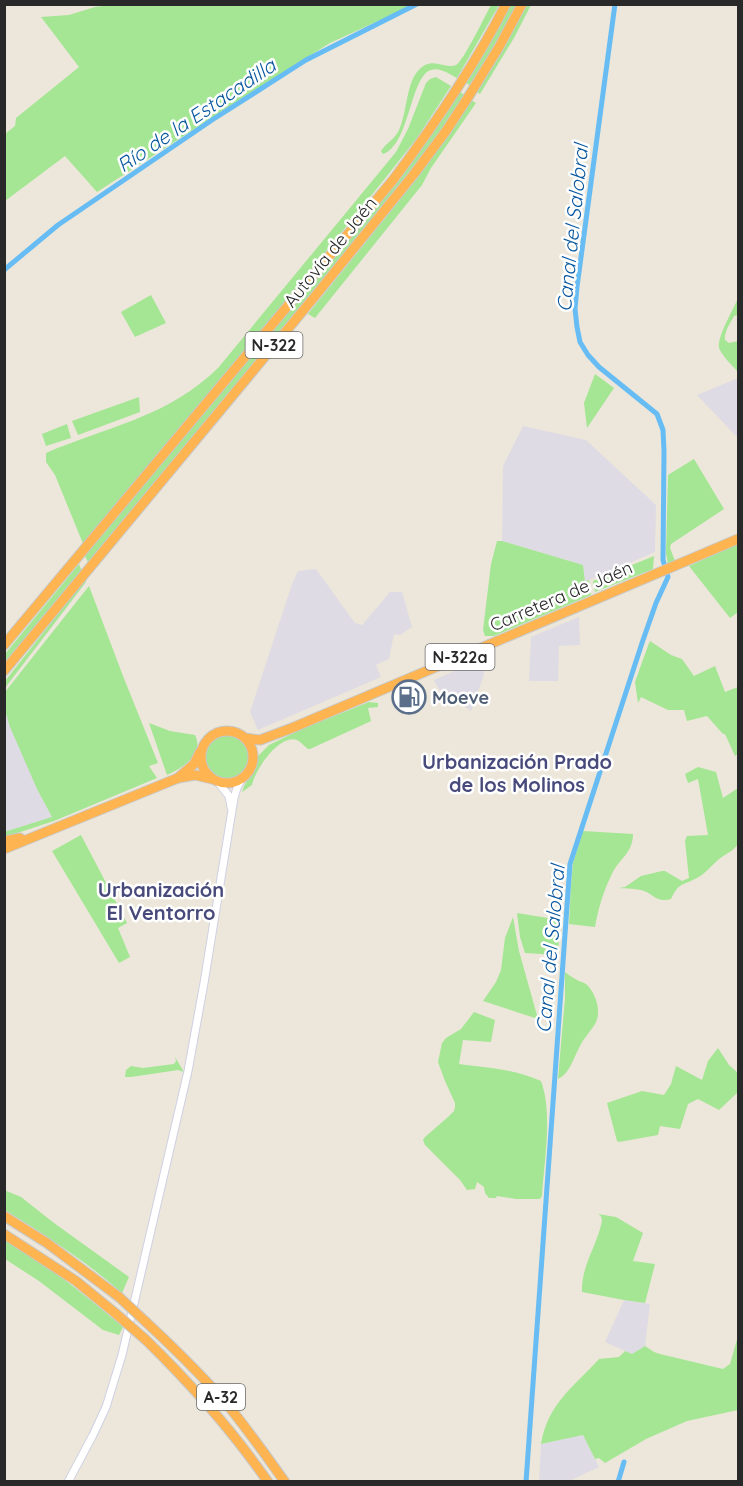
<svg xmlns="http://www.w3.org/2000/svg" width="743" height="1486" font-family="Quicksand,sans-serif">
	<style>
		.industrial { fill: #dfdbe4 }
		.green { fill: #a4e693 }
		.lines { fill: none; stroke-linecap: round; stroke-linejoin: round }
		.canal { stroke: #67bcf4; stroke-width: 5 }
		.minor-casing { stroke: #cfd0e3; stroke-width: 9 }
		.highway-casing { stroke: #c7c7c7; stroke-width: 11 }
		.minor { stroke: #fff; stroke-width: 7 }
		.highway { stroke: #ffb452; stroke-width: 9 }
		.highway-bridge-casing { stroke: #c7c7c7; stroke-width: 11; stroke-linecap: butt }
		.highway-bridge { stroke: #ffb452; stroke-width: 9 }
		.labels { text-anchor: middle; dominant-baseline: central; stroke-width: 5; stroke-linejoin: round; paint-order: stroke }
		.shield { fill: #fff; stroke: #696969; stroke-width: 1.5 }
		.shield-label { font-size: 16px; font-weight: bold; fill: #292929 }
		.street-label { font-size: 18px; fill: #292929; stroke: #fff }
		.service-label { font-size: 18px; font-weight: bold; fill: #4e5e75; stroke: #fff; text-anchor: start }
		.water-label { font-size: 20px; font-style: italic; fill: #07569f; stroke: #fff }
		.neighbourhood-label { font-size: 20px; font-weight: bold; fill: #484a7c; stroke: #fff }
	</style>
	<rect width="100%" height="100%" fill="#ece7da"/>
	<g class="industrial">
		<path d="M738,378V438L697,395Z"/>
		<path d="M523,426L586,440L656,505L655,552L585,582L583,565L502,541L503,466Z"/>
		<path d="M316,569L355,623L362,625L390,592H402L412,627L400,635L394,634L389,659L376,665L381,677L258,730L250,712L292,584L298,571Z"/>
		<path d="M579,617L580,645L559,646L558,681H529L531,637Z"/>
		<path d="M482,659L484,675L471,711L439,689L434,680Z"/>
		<path d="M4,703L5,710L37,789L52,817L5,832Z"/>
		<path d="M624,1300L650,1304L645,1346L632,1354L605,1342Z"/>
		<path d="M583,1435L599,1467L569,1481L539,1482L541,1444Z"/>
	</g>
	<g class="green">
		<path d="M111,5V4L413,5L330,43L236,102L97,192L65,156L5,201V134L15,126L16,118L79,67L41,17L69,15L95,7Z"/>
		<path d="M491,5H499L457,78C449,74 440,67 431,70C410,76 410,145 383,154L381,151C386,143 395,139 399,130C407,113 406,86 417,72C431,54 445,70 456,65C463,62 486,14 491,5Z"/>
		<path d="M509,5H518L472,87L465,82Z"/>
		<path d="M526,5H531L514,38L480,94L477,92L498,56Z"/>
		<path d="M436,77L451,86L417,138L383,181L251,344L84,546L55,475L46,462V453C61,446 77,441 93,435C141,418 181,404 218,368L396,152L408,129L426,83L430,79Z"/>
		<path d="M459,91L466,96L397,191L89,564L85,556L261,343Z"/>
		<path d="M471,100L476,103L431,168L422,185L315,318L308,314L415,181Z"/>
		<path d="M151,295L166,323L135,337L121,312Z"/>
		<path d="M738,298V315L734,316C730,324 724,331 725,340L729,343L738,341V339V372C732,365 724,358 720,350C714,341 734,309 738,298Z"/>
		<path d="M595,374L614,388L587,428L584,403Z"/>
		<path d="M139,397L140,412L78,435L72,421Z"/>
		<path d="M67,424L71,438L46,446L42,434Z"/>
		<path d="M694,459L724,509L671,544L670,548L675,561L668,565L666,553L668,475Z"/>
		<path d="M497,541H502L583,565L585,582L589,580L591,595L494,636H485L483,630L491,564Z"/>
		<path d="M738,544V612L730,618L689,566Z"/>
		<path d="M654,556L653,569L595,592L593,581Z"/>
		<path d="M79,564L82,572L5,667V654Z"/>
		<path d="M85,580L86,582L5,688V681Z"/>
		<path d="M89,586L123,676L158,763L149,766L157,778L54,821L5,837L4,832L52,817L37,789L10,727L5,710V692Z"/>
		<path d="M650,641L671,655L682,659L694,676L715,666L725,692L738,687V754L735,756L725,734H723L707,716L687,721L684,710H668L641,697L638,703L635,682L649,643Z"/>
		<path d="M369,702L378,703V707L368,708L371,721L369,722L310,749H308C304,746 301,742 297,740C279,734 255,770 252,785L242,792L244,786L255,767L258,756L269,745L302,729Z"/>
		<path d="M149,723L170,731L195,735C205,754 182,768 167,775Z"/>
		<circle cx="227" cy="757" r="23"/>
		<path d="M698,767L716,772L723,798L738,788V844C732,852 727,853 719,859C712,865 705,874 697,878C682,886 679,882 671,899C656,903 655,895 644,891C636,888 627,889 619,888L625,887L641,876L662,871H665L682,881L689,878L685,841L687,836L708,835L698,779L688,783L685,774Z"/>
		<path d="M583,831L633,834C633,854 618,859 611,876C603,892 598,910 595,927L569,924L571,886L573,863Z"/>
		<path d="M81,835L127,923L118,928L130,957L119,963L52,851Z"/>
		<path d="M517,913L560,920L558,955L525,953L520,937Z"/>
		<path d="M513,917L519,951L538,1019L483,1001L496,982L501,970L505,938Z"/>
		<path d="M565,972C569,975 573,978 577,980C580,982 583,982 586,984C596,993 602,1012 595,1024C590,1032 583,1039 579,1048C573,1059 570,1073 558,1079L565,998Z"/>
		<path d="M474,1012L495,1020L491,1042L463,1040L459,1064C490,1068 512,1069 541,1081C553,1113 544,1162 542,1196L540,1199H516L497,1196L496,1198H489L485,1193L484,1187L477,1182L475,1189L467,1190L460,1180L425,1145L423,1140L425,1137L448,1117L454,1111L455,1107V1103L445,1081L438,1062L442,1043L446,1038L461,1029Z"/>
		<path d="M718,1048L729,1065L738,1073V1092L719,1110L698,1099L688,1104L680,1129L660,1126L658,1135L619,1142L617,1141L607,1103L642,1091L664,1095L671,1084L676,1066L702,1080L708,1061Z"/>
		<path d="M175,1057L184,1072L178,1070L131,1077H125L126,1070L131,1066L143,1068L174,1064L176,1061Z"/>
		<path d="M4,1190L21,1197L54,1223L129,1277L122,1293C86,1261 45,1235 5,1210Z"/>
		<path d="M598,1214L616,1217L643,1233L633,1261L655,1264L645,1303L624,1300L582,1292C581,1266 597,1246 602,1221L601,1216Z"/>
		<path d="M5,1240C47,1264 86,1296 123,1327L119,1335L103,1330L39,1281L5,1259Z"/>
		<path d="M738,1336V1410L687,1421L646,1439L605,1463L599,1458L595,1459L583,1435L541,1444C548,1403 573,1388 599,1359L619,1357L625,1351L632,1354L645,1346L654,1352L660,1354L723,1369L730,1364Z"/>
	</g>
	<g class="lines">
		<g class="canal">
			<path d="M4,270L58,225L212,120L306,60L417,4"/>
			<path d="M526,1482L570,864L642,643L656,603L668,577L663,560L664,451L663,430L657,414L599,367L588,355L580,342L577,327L575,309L577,287L615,4"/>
			<path d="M618,1482L624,1462"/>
		</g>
		<defs>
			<g id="minor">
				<path d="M217,781L229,796L231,807"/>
				<path d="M68,1482L93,1435L106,1407L122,1355L188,1071L204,983L234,798L237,788L242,778"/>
			</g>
			<g id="highway">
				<path d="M4,645L393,180C435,124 474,67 506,4"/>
				<path d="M4,671L316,295L414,174L446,131L467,99L499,47L522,4"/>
				<circle cx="227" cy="757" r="26"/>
				<path d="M245,738L260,740L292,728L738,539"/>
				<path d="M178,778L194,764L200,752"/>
				<path d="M4,841L20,838"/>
				<path d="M4,849L178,778L195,775L212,779"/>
				<path d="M4,1216L47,1243L119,1297"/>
				<path d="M4,1234L76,1281L115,1313"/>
				<path d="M146,1322C172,1346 197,1371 221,1397C244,1424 264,1453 285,1482"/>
				<path d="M146,1340C191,1384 232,1430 268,1482"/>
			</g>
		</defs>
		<use href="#minor" class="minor-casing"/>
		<use href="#highway" class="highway-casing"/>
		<use href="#minor" class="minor"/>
		<use href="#highway" class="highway"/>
		<defs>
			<g id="highway-bridge">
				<path d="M119,1297L146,1322"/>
				<path d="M115,1313L146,1340"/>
			</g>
		</defs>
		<use href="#highway-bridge" class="highway-bridge-casing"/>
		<use href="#highway-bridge" class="highway-bridge"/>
	</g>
	<defs>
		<symbol id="fuel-ring" viewBox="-11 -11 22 22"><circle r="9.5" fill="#fff" stroke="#5c6f8a" stroke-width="1.5"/><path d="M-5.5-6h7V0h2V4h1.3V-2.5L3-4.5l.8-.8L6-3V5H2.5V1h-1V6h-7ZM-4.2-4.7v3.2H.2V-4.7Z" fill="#5c6f8a"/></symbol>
	</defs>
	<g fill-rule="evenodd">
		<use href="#fuel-ring" x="390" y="678" width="38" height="38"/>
	</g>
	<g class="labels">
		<g class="shield">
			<rect x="245.5" y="332" width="57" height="26" rx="4.5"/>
			<rect x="425.5" y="644" width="69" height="26" rx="4.5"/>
			<rect x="197" y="1384" width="48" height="26" rx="4.5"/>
		</g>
		<g class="shield-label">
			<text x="274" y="345">N-322</text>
			<text x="460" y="657">N-322a</text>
			<text x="221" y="1397">A-32</text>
		</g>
		<g class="street-label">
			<text transform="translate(330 252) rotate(-51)">Autovía de Jaén</text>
			<text transform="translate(561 596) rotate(-23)">Carretera de Jaén</text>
		</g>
		<g class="service-label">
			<text x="432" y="697">Moeve</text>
		</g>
		<g class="water-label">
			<text transform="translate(196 115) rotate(-34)">Río de la Estacadilla</text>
			<text transform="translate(572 228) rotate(-84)">Canal del Salobral</text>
			<text transform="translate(550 949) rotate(-85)">Canal del Salobral</text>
		</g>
		<g class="neighbourhood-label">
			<text x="517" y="761">Urbanización Prado<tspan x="517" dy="23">de los Molinos</tspan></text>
			<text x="161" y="889">Urbanización<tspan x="161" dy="23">El Ventorro</tspan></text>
		</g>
	</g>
	<rect width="743" height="1486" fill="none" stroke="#292929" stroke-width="12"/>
</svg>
